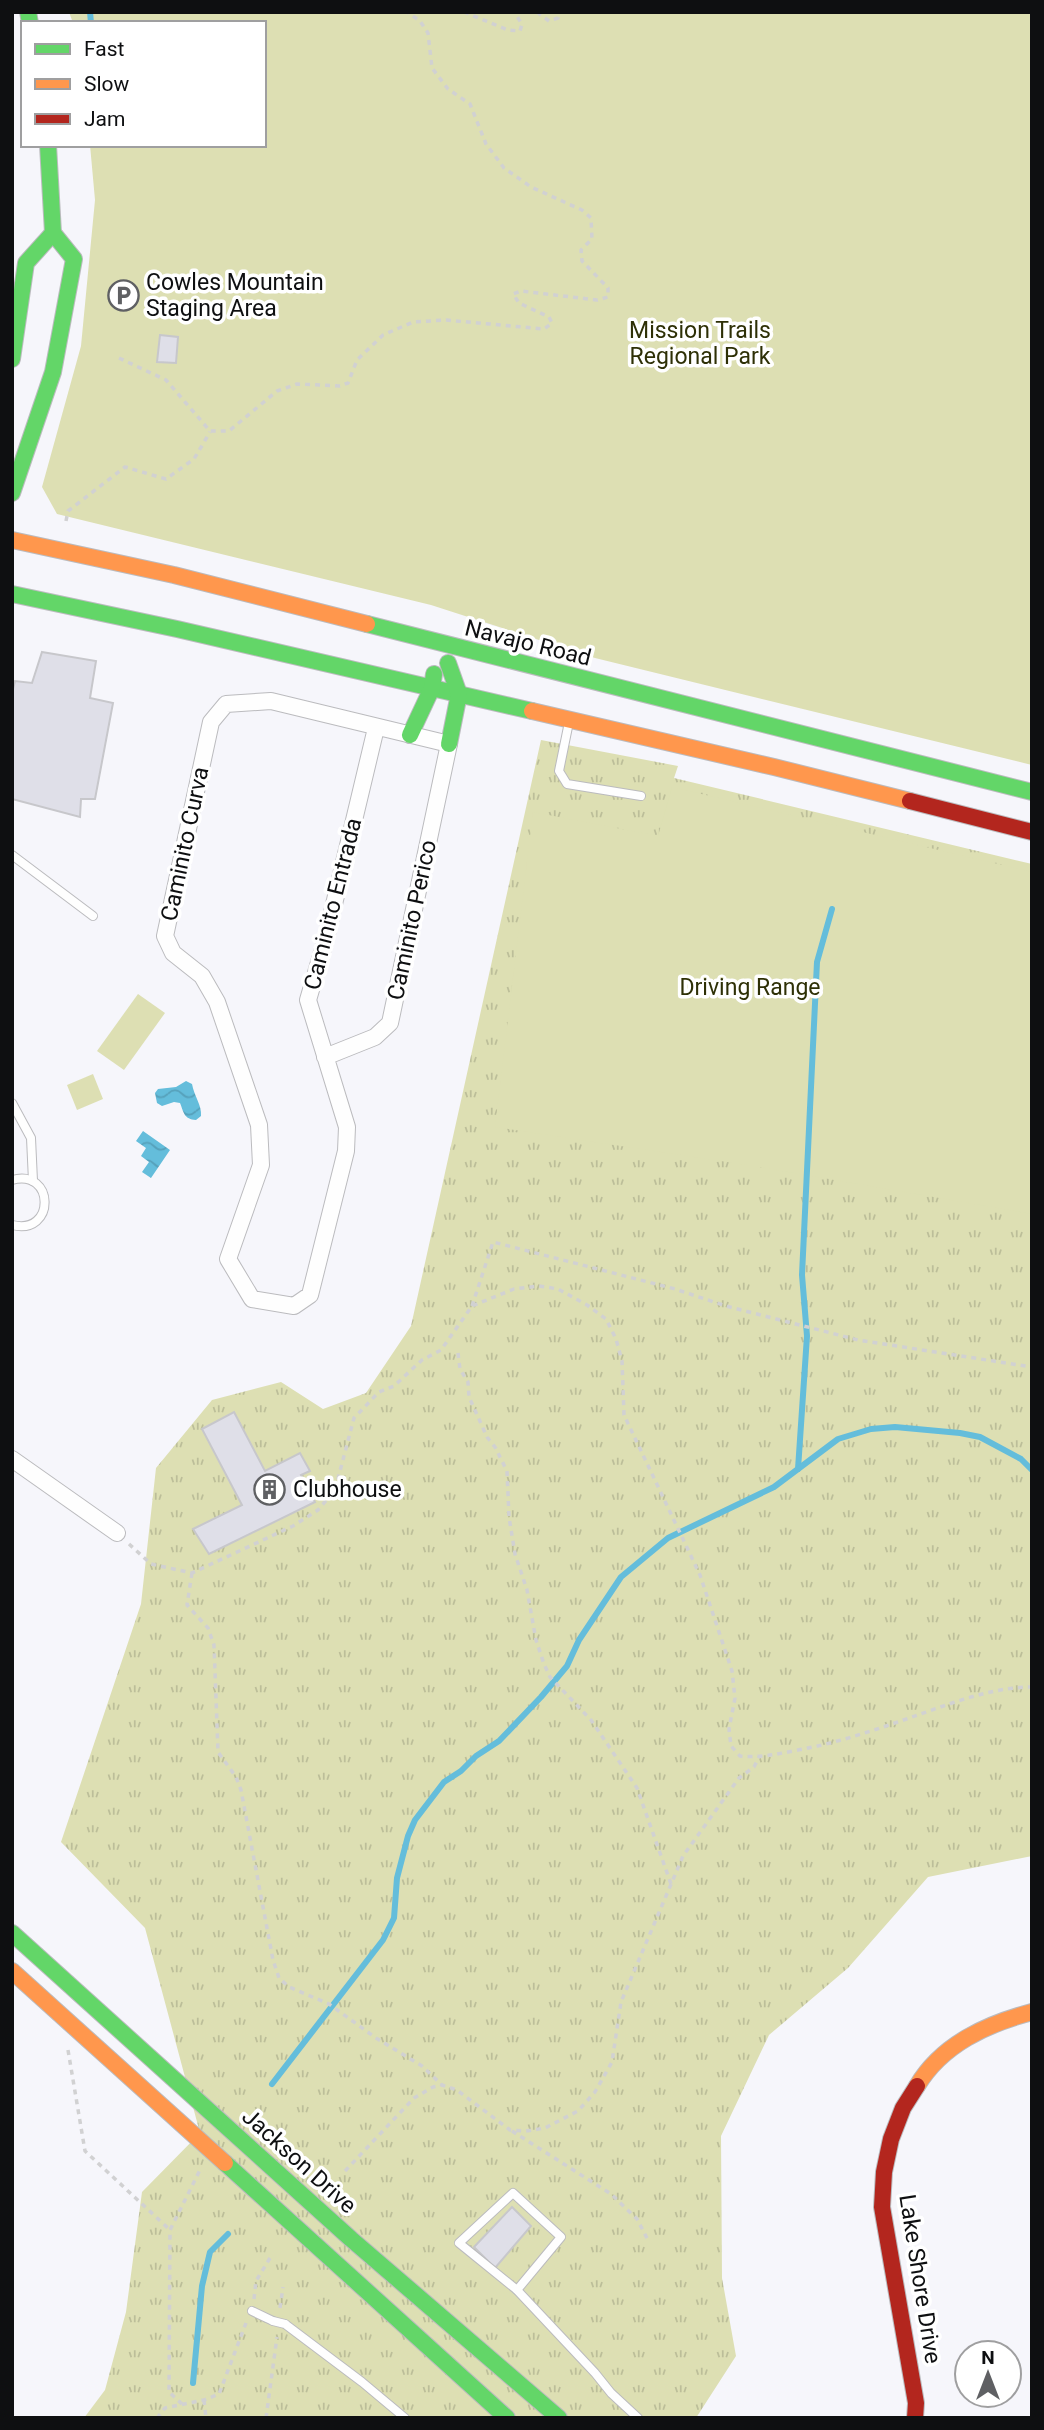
<svg xmlns="http://www.w3.org/2000/svg" width="1044" height="2430" font-family="Roboto,sans-serif">
	<style>
		.grass { fill: url(#grass-tufts) }
		.green { fill: #dddfb3 }
		.water { fill: url(#water-waves) }
		.lines { fill: none; stroke-linecap: round; stroke-linejoin: round }
		.stream { stroke: #64bddb; stroke-width: 6 }
		.building { fill: #dfdfe8; stroke: #c7c7cb; stroke-width: 2 }
		.lane-casing { stroke: #bbbbbe; stroke-width: 10 }
		.street-casing { stroke: #bbbbbe; stroke-width: 18 }
		.fast-casing { stroke: #bbbbbe; stroke-width: 18 }
		.slow-casing { stroke: #bbbbbe; stroke-width: 18 }
		.jam-casing { stroke: #bbbbbe; stroke-width: 18 }
		.path { stroke: #d1d1d2; stroke-width: 3.5; stroke-dasharray: 5 5; stroke-linecap: butt }
		.lane { stroke: #fefefe; stroke-width: 8 }
		.street { stroke: #fefefe; stroke-width: 16 }
		.fast { stroke: #63d668; stroke-width: 16 }
		.slow { stroke: #ff974d; stroke-width: 16 }
		.jam { stroke: #b3261e; stroke-width: 16 }
		.lane-bridge-casing { stroke: #bbbbbe; stroke-width: 10; stroke-linecap: butt }
		.lane-bridge { stroke: #fefefe; stroke-width: 8 }
		.labels { text-anchor: middle; dominant-baseline: central; stroke-width: 7; stroke-linejoin: round; paint-order: stroke }
		.poi-label { font-size: 23px; fill: #0e0f11; stroke: #fff; text-anchor: start }
		.park-label { font-size: 23px; fill: #2e3006; stroke: #fff }
		.street-label { font-size: 23px; fill: #0e0f11; stroke: #fff }
	</style>
	<defs>
		<pattern id="grass-tufts" width="24" height="20" patternUnits="userSpaceOnUse" patternTransform="scale(1.75)"><rect width="24" height="20" fill="#dddfb3"/><path d="M3 7l-1-3M5 7V3M7 7l1-3M15 17l-1-3M17 17v-4M19 17l1-3" fill="none" stroke="#bcbe99"/></pattern>
		<pattern id="water-waves" width="16" height="10" patternUnits="userSpaceOnUse" patternTransform="scale(1.75)"><rect width="16" height="10" fill="#64bddb"/><path d="M0 5q4-4 8 0t8 0" fill="none" stroke="#56a1bb"/></pattern>
	</defs>
	<rect width="100%" height="100%" fill="#f6f6fb"/>
	<path class="grass" d="M541,740L678,766L674,778L1032,864V1856L928,1877L848,1968L769,2035L721,2136L722,2278L736,2356L696,2418H84L105,2390L126,2312L142,2192L200,2133L145,1928L61,1842L141,1604L156,1468L212,1400L281,1382L323,1409L366,1393L411,1326Z"/>
	<g class="green">
		<path d="M69,12H1032V765L595,658L431,605L57,514L42,487L81,346L95,200L90,145H264V23H73Z"/>
		<path d="M672,787L1032,872V1214L747,1165L495,1127L533,812L658,836Z"/>
		<path d="M138,994L165,1013L124,1070L97,1051Z"/>
		<path d="M93,1074L103,1099L77,1110L67,1085Z"/>
	</g>
	<g class="water">
		<path d="M186,1081L192,1084C194,1096 202,1105 201,1116L196,1120C184,1119 184,1113 180,1103L174,1102L162,1106L157,1103L155,1093L158,1089L176,1087Z"/>
		<path d="M143,1131L170,1150L151,1178L142,1172L149,1162L141,1156L146,1148L136,1141Z"/>
	</g>
	<g class="lines">
		<g class="stream">
			<path d="M90,12L91,23"/>
			<path d="M798,1469L807,1336L802,1275L817,962L832,909"/>
			<path d="M272,2084L383,1940L394,1918L397,1878L408,1836L415,1820L444,1782L461,1771L476,1756L499,1741L541,1697L567,1666L579,1640L621,1577L668,1538L774,1487L838,1439L871,1429L895,1427L960,1433L980,1437L1021,1459L1032,1470"/>
			<path d="M193,2383L202,2286L210,2252L228,2234"/>
		</g>
	</g>
	<g class="building">
		<path d="M160,335L178,337L176,363L157,362Z"/>
		<path d="M42,652L96,661L90,698L113,703L95,799H81L80,817L12,799V693L15,681L32,683Z"/>
		<path d="M234,1412L265,1471L300,1453L310,1471L301,1475L315,1502L209,1554L193,1529L242,1505L202,1429Z"/>
		<path d="M512,2207L531,2226L495,2268L474,2247Z"/>
	</g>
	<g class="lines">
		<defs>
			<g id="lane">
				<path d="M569,722L559,771L567,784L641,796"/>
				<path d="M12,855L93,916"/>
				<path d="M12,1103L31,1138L33,1181"/>
				<path d="M12,1180C55,1168 56,1236 12,1225"/>
				<path d="M513,2193L561,2237L517,2290L459,2243Z"/>
				<path d="M517,2290L595,2373L611,2393L638,2418"/>
				<path d="M252,2311L273,2321"/>
				<path d="M285,2324L362,2382L405,2418"/>
			</g>
			<g id="street">
				<path d="M325,1057L375,1037L390,1023L449,744L271,701L226,704L211,722L165,936L173,953L202,976L217,1002L259,1125L261,1165L228,1259L252,1299L294,1306L310,1295L346,1151L347,1127L308,1000L325,942L376,728"/>
				<path d="M12,1459L117,1533"/>
			</g>
			<g id="fast">
				<path d="M28,12L30,23"/>
				<path d="M12,359L26,263L53,233"/>
				<path d="M12,493L53,372L74,259L53,233L48,145"/>
				<path d="M12,594L177,629L532,711"/>
				<path d="M367,624L1032,792"/>
				<path d="M448,663L459,694L449,744"/>
				<path d="M410,735L432,688L434,674"/>
				<path d="M12,1933L351,2239L559,2418"/>
				<path d="M225,2163L507,2418"/>
			</g>
			<g id="slow">
				<path d="M12,540L174,575L367,624"/>
				<path d="M532,711L774,767L910,801"/>
				<path d="M12,1971L225,2163"/>
				<path d="M917,2086C942,2044 987,2024 1032,2012"/>
			</g>
			<g id="jam">
				<path d="M910,801L1032,832"/>
				<path d="M915,2418L916,2403L882,2207L884,2172L891,2139L903,2108L917,2086"/>
			</g>
		</defs>
		<use href="#lane" class="lane-casing"/>
		<use href="#street" class="street-casing"/>
		<use href="#fast" class="fast-casing"/>
		<use href="#slow" class="slow-casing"/>
		<use href="#jam" class="jam-casing"/>
		<g class="path">
			<path d="M464,12L508,30L520,31L522,24L514,12"/>
			<path d="M537,12L549,21L558,18L556,12"/>
			<path d="M119,358L166,380L210,431H229L277,391L297,384L340,386L348,383L357,360L383,335L413,322L446,320L544,329L552,323L549,317L519,303L513,294L521,291L597,300L608,297V288L582,261L581,250L592,239L591,218L582,210L531,187L504,168L486,144L470,104L448,89L432,68L428,33L420,21L407,12"/>
			<path d="M66,521L68,511L125,467L166,479L194,459L210,432"/>
			<path d="M472,1306L493,1242L675,1289L726,1306L858,1340L1032,1367"/>
			<path d="M458,1353L460,1369L468,1382L469,1397L474,1408L487,1437L495,1447L507,1471L509,1517L515,1554L527,1590L536,1640L544,1664L550,1677L591,1720L637,1788L671,1884"/>
			<path d="M129,1544L151,1564L192,1573L293,1526L318,1510L335,1490L354,1418L379,1392L394,1386L422,1360L441,1350L472,1306L514,1289L539,1286L558,1289L587,1305L606,1319L616,1339L622,1361L624,1415L700,1575L732,1671L735,1698L729,1729L731,1746L740,1756C760,1758 778,1754 798,1750C837,1743 875,1730 912,1717C950,1704 991,1687 1032,1687"/>
			<path d="M192,1573L187,1605L208,1628L214,1645L218,1752L236,1777L241,1790L273,1960L279,1978L289,1987L329,2004L376,2038L422,2066L442,2085"/>
			<path d="M68,2050L85,2151L170,2230"/>
			<path d="M512,2131L611,2194L637,2219L649,2242"/>
			<path d="M345,2171L414,2098L433,2087L442,2085L457,2090L510,2130L526,2131L545,2128L578,2111L595,2092L612,2062L621,2002L683,1856L739,1778L754,1767L759,1757"/>
			<path d="M254,2299L256,2281L270,2258"/>
			<path d="M280,2308L283,2287"/>
			<path d="M204,2400L206,2418"/>
			<path d="M182,2404L169,2392L170,2230L201,2168"/>
			<path d="M157,2418L165,2408L204,2400L219,2394L246,2323"/>
			<path d="M266,2418L277,2337"/>
		</g>
		<use href="#lane" class="lane"/>
		<use href="#street" class="street"/>
		<use href="#fast" class="fast"/>
		<use href="#slow" class="slow"/>
		<use href="#jam" class="jam"/>
		<defs>
			<path id="lane-bridge" d="M273,2321L285,2324"/>
		</defs>
		<use href="#lane-bridge" class="lane-bridge-casing"/>
		<use href="#lane-bridge" class="lane-bridge"/>
	</g>
	<defs>
		<symbol id="parking-ring" viewBox="-11 -11 22 22"><circle r="9.5" fill="#fff" stroke="#5f6063" stroke-width="1.5"/><path d="M-3.5-5.5H1a3.5 3.5 0 0 1 0 7H-1V5.5H-3.5ZM-1-3.4V-.6H.8a1.4 1.4 0 0 0 0-2.8Z" fill="#5f6063"/></symbol>
		<symbol id="building-ring" viewBox="-11 -11 22 22"><circle r="9.5" fill="#fff" stroke="#5f6063" stroke-width="1.5"/><path d="M-4-6H4V6H1V3H-1V6H-4ZM-2.5-4.3h1.7v1.8h-1.7ZM.8-4.3h1.7v1.8H.8ZM-2.5-1h1.7V.8h-1.7ZM.8-1h1.7V.8H.8Z" fill="#5f6063"/></symbol>
	</defs>
	<g fill-rule="evenodd">
		<use href="#parking-ring" x="106" y="278" width="35" height="35"/>
		<use href="#building-ring" x="252" y="1472" width="35" height="35"/>
	</g>
	<g class="labels">
		<g class="poi-label">
			<text x="146" y="282">Cowles Mountain<tspan x="146" dy="26">Staging Area</tspan></text>
			<text x="293" y="1489">Clubhouse</text>
		</g>
		<g class="park-label">
			<text x="700" y="330">Mission Trails<tspan x="700" dy="26">Regional Park</tspan></text>
			<text x="750" y="987">Driving Range</text>
		</g>
		<g class="street-label">
			<text transform="translate(528 643) rotate(14)">Navajo Road</text>
			<text transform="translate(185 844) rotate(-78)">Caminito Curva</text>
			<text transform="translate(333 904) rotate(-76)">Caminito Entrada</text>
			<text transform="translate(412 920) rotate(-78)">Caminito Perico</text>
			<text transform="translate(299 2161) rotate(42)">Jackson Drive</text>
			<text transform="translate(920 2279) rotate(81)">Lake Shore Drive</text>
		</g>
	</g>
	<rect width="1044" height="2430" fill="none" stroke="#0e0f11" stroke-width="28"/>
	<rect x="21" y="21" width="245" height="126" fill="#ffffff" stroke="#9f9fa0" stroke-width="2"/>
	<rect x="35" y="44" width="35" height="10" fill="#63d668" stroke="#9f9fa0" stroke-width="2"/>
	<text x="84" y="56" font-size="21" fill="#0e0f11">Fast</text>
	<rect x="35" y="79" width="35" height="10" fill="#ff974d" stroke="#9f9fa0" stroke-width="2"/>
	<text x="84" y="91" font-size="21" fill="#0e0f11">Slow</text>
	<rect x="35" y="114" width="35" height="10" fill="#b3261e" stroke="#9f9fa0" stroke-width="2"/>
	<text x="84" y="126" font-size="21" fill="#0e0f11">Jam</text>
	<g transform="translate(988 2374)"><circle r="33" fill="#ffffff" stroke="#9f9fa0" stroke-width="2"/>
	<path d="M0-5L12 26L0 18L-12 26Z" fill="#5f6063"/>
	<text y="-10" font-size="19" font-weight="bold" text-anchor="middle" fill="#0e0f11">N</text>
	</g>
</svg>
